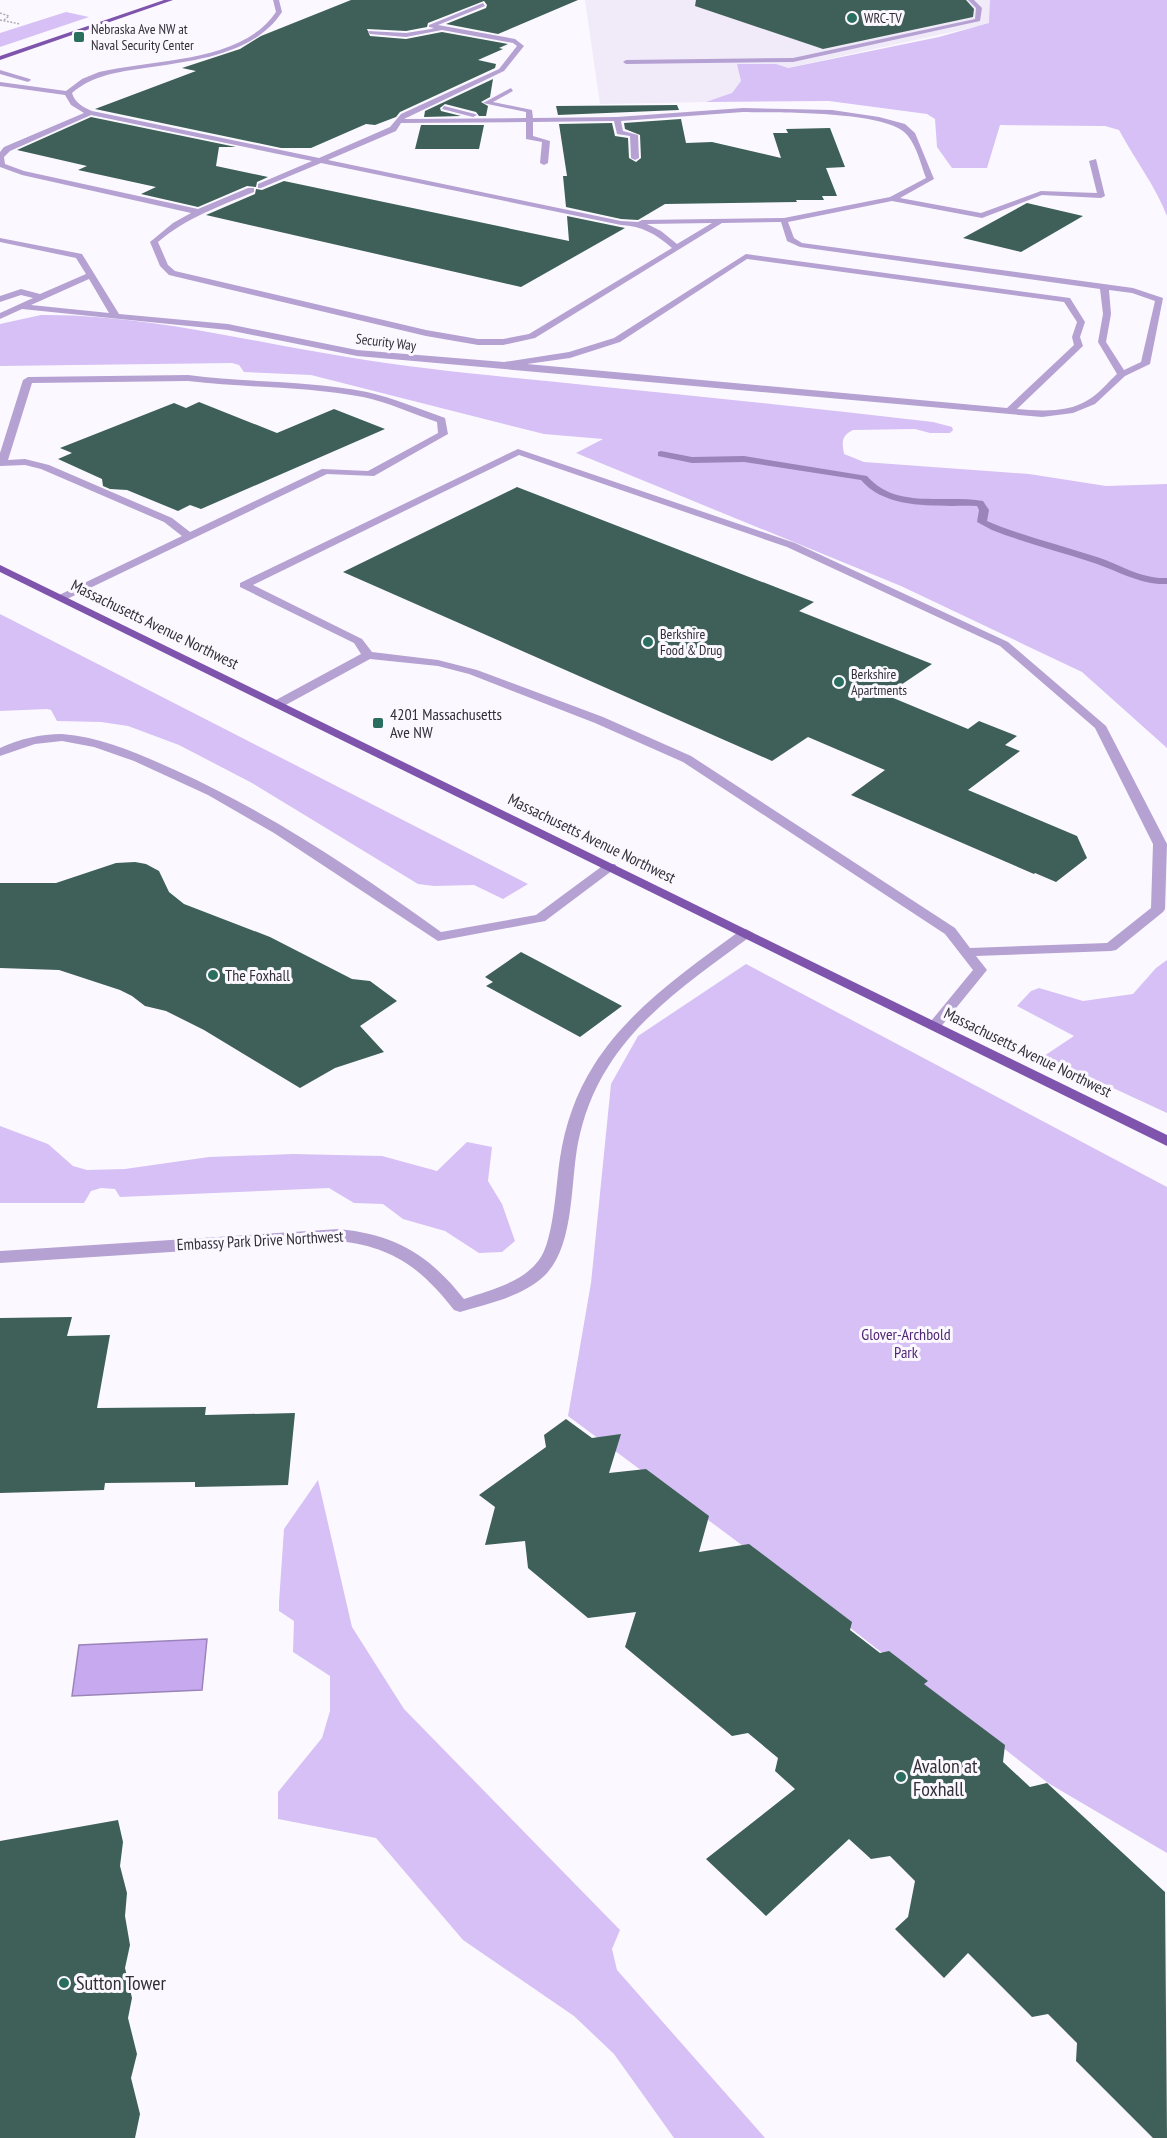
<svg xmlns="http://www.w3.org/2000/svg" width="1167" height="2138" font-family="'PT Sans Narrow',sans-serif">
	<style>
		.built { fill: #f0eaf9 }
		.green { fill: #d6c0f5 }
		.water { fill: #c6a9ef; stroke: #9a84b9; stroke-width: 1.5 }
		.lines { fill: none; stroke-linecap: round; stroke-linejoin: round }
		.stream { fill: #9a84b9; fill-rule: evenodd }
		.building { fill: #3e6058 }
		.path { stroke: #b0adb5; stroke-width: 1.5; stroke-dasharray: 2 1.5; stroke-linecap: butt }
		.lane { fill: #b6a1d3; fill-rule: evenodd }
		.street { fill: #b6a1d3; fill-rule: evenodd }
		.primary { fill: #7e54ac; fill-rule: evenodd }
		.poi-dot { fill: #2a6e60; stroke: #fbf9ff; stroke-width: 2 }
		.labels { text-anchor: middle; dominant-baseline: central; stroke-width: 6; stroke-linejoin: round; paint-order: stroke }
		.far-poi-label { font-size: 14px; fill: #332f3a; stroke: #fbf9ff; text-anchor: start }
		.far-street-label { font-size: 14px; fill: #332f3a; stroke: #fbf9ff }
		.street-label { font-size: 16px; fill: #332f3a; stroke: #fbf9ff }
		.poi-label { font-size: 16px; fill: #332f3a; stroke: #fbf9ff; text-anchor: start }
		.park-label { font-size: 16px; fill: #502777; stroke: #fbf9ff }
		.near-poi-label { font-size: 20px; fill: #332f3a; stroke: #fbf9ff; text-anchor: start }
	</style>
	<rect width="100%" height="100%" fill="#fbf9ff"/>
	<path class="built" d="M585,0H991L993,23L787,68L738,64L741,81L731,94L706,102L600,104Z"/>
	<g class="green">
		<path d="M990,0H1167V216C1155,185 1135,160 1119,130L1105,126L1000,125L987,168H952L937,147L935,119L927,114L829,101L706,102L732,93L741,81L737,64H776L788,68L939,37L989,23Z"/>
		<path d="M66,12L89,17L0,47V33Z"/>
		<path d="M41,315C144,314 246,341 347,357C429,371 512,377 595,386C708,397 820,409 933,422L952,427L953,430L950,433H930L915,429L853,430C841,436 842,442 844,454L864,462L1029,474L1106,486L1167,484V748L1082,672L901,586L576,453L603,439L544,434L311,375L244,372L239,365L232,363L0,366V324Z"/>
		<path d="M0,614L528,884L503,899L474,885L434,886L418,884L252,783L179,745L128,726L101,722L57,721L51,710L47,709L0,711Z"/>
		<path d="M1167,960V1113L1044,1056L1074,1036L1017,1006L1031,991L1039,988L1083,1001L1133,994L1156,968Z"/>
		<path d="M746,964L1167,1187V1853L1048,1783L793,1583L568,1416L591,1283L611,1084L638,1036Z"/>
		<path d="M0,1126L48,1144L73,1166L87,1170L125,1169L209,1157L293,1154L382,1156L437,1171L467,1142L492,1147L488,1181L502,1204L515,1241L502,1252L479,1253L445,1231L403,1219L383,1204L354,1203L329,1188L120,1197L115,1189L101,1188L91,1191L84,1203H0Z"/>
		<path d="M318,1480L352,1627L404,1709L620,1930L612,1949L617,1970L765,2138H674L614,2054L574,2016L463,1940L376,1838L278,1819V1792L322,1738L330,1711V1676L293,1652L294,1621L279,1611V1602L284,1529Z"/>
	</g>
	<path class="water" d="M207,1639L202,1690L72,1696L79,1645Z"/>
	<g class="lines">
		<path class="stream" d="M661,451L692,457L744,456L867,476C896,510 945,494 983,501L989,510L987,521C1022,536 1060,545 1097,557C1121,565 1141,579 1167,578V584C1139,585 1117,570 1091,562C1058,551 1025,543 992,530L977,522L979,510L977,506C940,505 887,511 861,480L744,462L692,463L658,456V452Z"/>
	</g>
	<g class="building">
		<path d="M351,0H578L498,34L446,24L486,8L487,5L484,1L428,23L427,27L406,31L367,29L370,36L406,39L442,32L508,44L499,48L503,49L478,60L496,64L495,68L400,112L396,117L375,125L366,124L311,148H281L95,109L196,71L182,68L240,49L261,36Z"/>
		<path d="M696,0H966L974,9L973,17L823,49L695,6Z"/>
		<path d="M493,79L490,97L481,102L488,106L486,116H479L476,112L445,104L440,108L441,111L461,116L424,117L425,111Z"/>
		<path d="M677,105L679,110L558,115L556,106Z"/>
		<path d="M91,117L236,147H219L216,166L268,177L257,182L256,187L247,186L198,207L141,194L156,187L78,170L87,166L17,150Z"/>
		<path d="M681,119L686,143L712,142L781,158L773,133H788L786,129L830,128L845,167L826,168L837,196H822L824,200H796L797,202L665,204L638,220L621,219L566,207L563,176H567L559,124L612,123L615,136L628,138L629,158L636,162L641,158L640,135L625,129L624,123Z"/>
		<path d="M421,125H484L479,149H415Z"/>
		<path d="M284,181L569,241L567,216L625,228L521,287L206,215L255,194L256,189L262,190Z"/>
		<path d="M1027,203L1083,216L1021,252L963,238Z"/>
		<path d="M199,402L277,433L334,409L385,429L201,509L190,505L178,511L127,490L110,489L103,486L102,479L58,459L72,453L60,448L174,403L186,408Z"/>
		<path d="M517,487L814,602L799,611L932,664L886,695L968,729L979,721L1017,736L1005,745L1020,751L968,790L1077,836L1087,858L1056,882L1035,873L1034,874L851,795L885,770L808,737L772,761L343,572Z"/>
		<path d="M135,862L146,864L159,871L169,892L184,904L270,937L352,979L370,981L397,1001L360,1026L384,1052L335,1068L300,1088L204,1030L166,1011L145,1006L132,996L120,990L59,970L0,968V883H56L116,863Z"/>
		<path d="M521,952L540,962L622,1006L580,1037L486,986L493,982L485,977Z"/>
		<path d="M72,1317L67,1336L110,1335L97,1408L206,1407L205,1415L295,1413L288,1485L195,1487V1482L105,1483L104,1490L0,1493V1318Z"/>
		<path d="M566,1419L592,1438L621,1434L609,1473L646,1469L709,1516L699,1552L749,1544L852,1622L850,1630L880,1653L889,1651L928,1681L924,1684L1005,1745L1003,1762L1030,1787L1047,1783L1165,1892L1167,2138H1153L1076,2061L1077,2043L1048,2014L1032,2017L968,1953L944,1978L895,1929L908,1917L915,1881L890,1856L871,1859L849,1839L766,1916L706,1859L795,1789L775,1771L778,1758L748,1733L732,1736L625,1647L636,1612L588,1618L528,1568L525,1541L485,1545L495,1507L479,1495L546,1447L544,1435Z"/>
		<path d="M118,1820L123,1842L120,1866L127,1893L125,1916L130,1945L125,1968L132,1998L128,2018L137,2054L131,2078L140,2114L135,2138H0V1841Z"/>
	</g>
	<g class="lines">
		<g class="path">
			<path d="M0,13L9,16L4,20"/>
			<path d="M0,20L20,24"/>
		</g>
		<g class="lane">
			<path d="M273,0H279L282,12C254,55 193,61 145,68C118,72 93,75 72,93C75,103 83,107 92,111L319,158L390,127L401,114L499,69L517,46L513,43L442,30L406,37L370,34L368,31L406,33L431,29L434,28L429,27V25L483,3L485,6L438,25L515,39L524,46L504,71L404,119L526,118V112L483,103L511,88L513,91L493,102L532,110L533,118L617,117L743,108L832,110L879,117L905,124L915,133L934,179L900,198L981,213L1041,191L1097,193L1089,161L1096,159L1105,196L1101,198L1042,195L982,218L892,201L788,222L794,238L802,243L1133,288L1163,298L1150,364L1125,376L1095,404L1073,413L1042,417L357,356L228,330L22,309L0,319V313L33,298L21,295L0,302V296L21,289L40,294L86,274L76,258L0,242V238L82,254L119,314L228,324L357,350L504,362L569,352L614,338L746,254L1070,298L1085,322L1080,337L1083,346L1017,409C1040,411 1068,413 1088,400C1099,394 1108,382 1117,374L1098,342L1103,314L1100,289L800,247L787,241L781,222L722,223L535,338L503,345H478L426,336L169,275L160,266L150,242L173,223L191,213L22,175L0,167V152L4,147L84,113L71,105L65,95L0,86V82L66,91L82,79L99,72C153,59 242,63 276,12ZM743,112C776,113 890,110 908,136C917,147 921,165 926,178L890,197L784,218L642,220L638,222L621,221L328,160L396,131L401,123L526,122V139L542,142L540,163L544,165L548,163L550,141L533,136V122L614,121L617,134L630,136L631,158L635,160L639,158L638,135L623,131L621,121ZM91,115L312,161L258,184V188H261L321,163L621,225C642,226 656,234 672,248L529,334L503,339H478L426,330L175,271L168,265L158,242C186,218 220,206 254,192V188H248L198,209L24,171L5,164L4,157L10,151ZM712,223L677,244L661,231L647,224ZM747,259L1064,302L1077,322L1072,337L1074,345L1007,408L527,364L570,358L620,342ZM89,279L109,313L31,305ZM1109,290L1132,293L1155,301L1141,362L1124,370L1106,342L1111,314Z"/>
			<path d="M968,0H974L982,8L980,21L793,62L626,64L623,62L626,60L793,58L975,19L976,8Z"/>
			<path d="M0,70L30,79L31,80L28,82L0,74Z"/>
			<path d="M444,106L475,114L477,115L473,117L442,109Z"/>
			<path d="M188,375C247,383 308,380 367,392C393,398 420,409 445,418L448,434L374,476L327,474L65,600H57V596L182,536L164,522L41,469L25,465L0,466V453L23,380L28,377ZM188,381C246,388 305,386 363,397C388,402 413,414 437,422L438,433L368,471L322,469L190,532L172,518L49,465L25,459L8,460L32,383Z"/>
			<path d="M518,449L795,543L1008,642L1106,726L1167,844L1165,909L1163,912L1116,950L1111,951L976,956L987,970L939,1029L934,1031L927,1026L973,970L945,934L683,762L595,723L469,674L438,666L370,659L282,707H274V701L361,654L354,643L240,587V583ZM519,455L787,547L1000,646L1095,728L1153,844L1151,908L1107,943L970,948L955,928L691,756L603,717L477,670L438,660L372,652L362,639L253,585Z"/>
			<path d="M62,734C102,737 139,754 175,770C270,813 357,871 441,932L536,915L605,864H615L617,867L545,921L438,941L274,833L208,795L134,761L94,747L62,741L35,744L0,756V748C20,739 40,734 62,734Z"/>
		</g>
		<path class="street" d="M746,929L753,933L751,936C700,974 642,1012 608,1067C593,1090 583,1117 578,1143C570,1184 575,1248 543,1277C521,1297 487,1304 460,1312L454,1310C421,1268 393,1247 339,1241L0,1263V1251L339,1229C396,1235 428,1254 464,1299C490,1290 522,1283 539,1260C554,1241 556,1183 560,1158C565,1125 576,1093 594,1065C630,1008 688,969 741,930Z"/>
		<g class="primary">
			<path d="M164,0H173L0,60V56Z"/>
			<path d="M0,565L1167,1135V1146L0,572Z"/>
		</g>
	</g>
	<g class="poi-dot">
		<circle cx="852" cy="18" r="6"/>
		<rect x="73" y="31" width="12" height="12" rx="3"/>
		<circle cx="648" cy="642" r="6"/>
		<circle cx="839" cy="682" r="6"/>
		<rect x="372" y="717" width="12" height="12" rx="3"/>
		<circle cx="213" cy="975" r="6"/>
		<circle cx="901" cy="1777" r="6"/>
		<circle cx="64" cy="1983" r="6"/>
	</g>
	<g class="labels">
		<g class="far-poi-label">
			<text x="864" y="18">WRC-TV</text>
			<text x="91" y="29">Nebraska Ave NW at<tspan x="91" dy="16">Naval Security Center</tspan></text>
			<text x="660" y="634">Berkshire<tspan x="660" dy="16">Food &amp; Drug</tspan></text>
			<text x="851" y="674">Berkshire<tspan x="851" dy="16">Apartments</tspan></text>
		</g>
		<g class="far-street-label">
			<text transform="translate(386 342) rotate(7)">Security Way</text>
		</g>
		<g class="street-label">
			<text transform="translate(155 624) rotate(26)">Massachusetts Avenue Northwest</text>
			<text transform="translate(592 838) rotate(26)">Massachusetts Avenue Northwest</text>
			<text transform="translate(1028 1052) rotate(26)">Massachusetts Avenue Northwest</text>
			<text transform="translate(260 1240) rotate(-3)">Embassy Park Drive Northwest</text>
		</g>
		<g class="poi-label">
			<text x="390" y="714">4201 Massachusetts<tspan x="390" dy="18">Ave NW</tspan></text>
			<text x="225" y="975">The Foxhall</text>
		</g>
		<g class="park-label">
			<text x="906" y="1334">Glover-Archbold<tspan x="906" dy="18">Park</tspan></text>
		</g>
		<g class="near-poi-label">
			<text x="913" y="1766">Avalon at<tspan x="913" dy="23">Foxhall</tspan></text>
			<text x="76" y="1983">Sutton Tower</text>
		</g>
	</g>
</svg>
